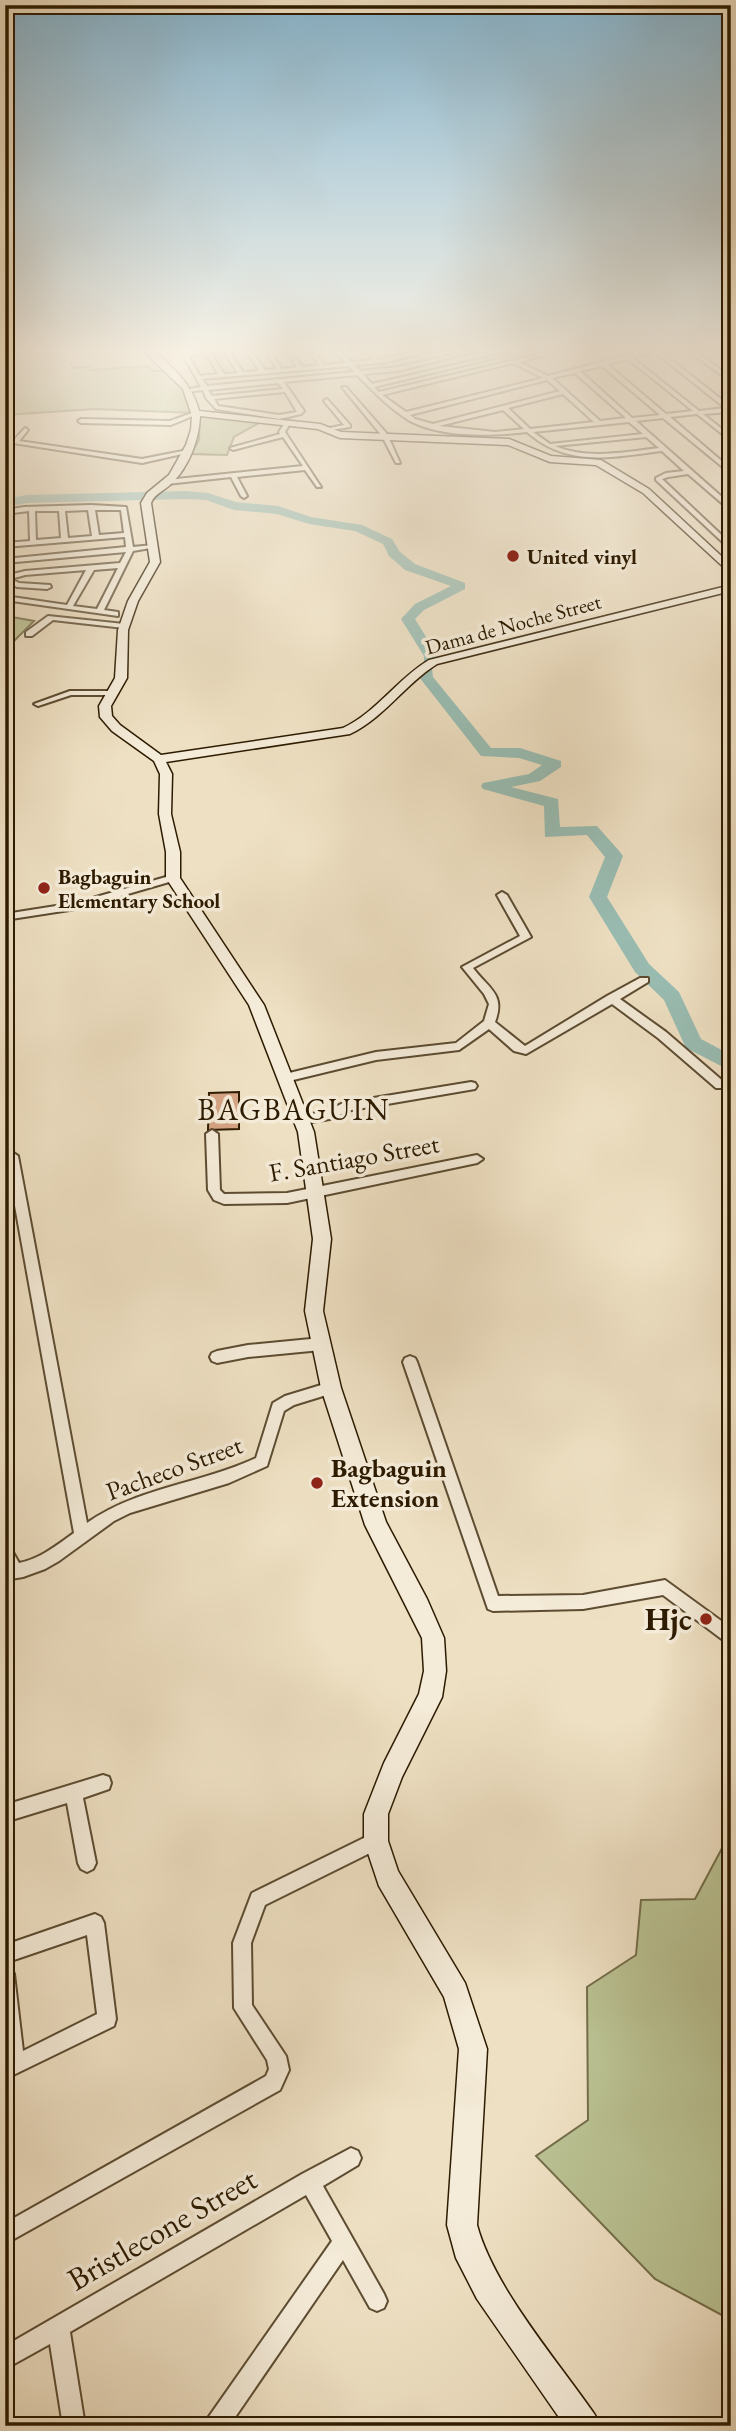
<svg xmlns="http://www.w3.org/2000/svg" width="736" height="2431" font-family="'EB Garamond',serif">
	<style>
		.green { fill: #bac293; stroke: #746e4a; stroke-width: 2 }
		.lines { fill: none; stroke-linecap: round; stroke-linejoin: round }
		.river { fill: #99bdb3; fill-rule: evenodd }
		.building { fill: #d7a586; stroke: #2d1b01; stroke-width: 2 }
		.street-casing { stroke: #5d4c32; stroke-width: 4 }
		.secondary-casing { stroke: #2d1b01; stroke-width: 3 }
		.street { fill: #f4ebd8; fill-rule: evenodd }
		.secondary { fill: #f4ebd8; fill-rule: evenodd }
		.poi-dot { fill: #8f2418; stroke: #f4ebd8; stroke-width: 2.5 }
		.labels { text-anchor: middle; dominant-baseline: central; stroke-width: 7; stroke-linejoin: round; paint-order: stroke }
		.far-poi-label { font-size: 21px; font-weight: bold; fill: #2d1b01; stroke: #f4ebd8; text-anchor: start }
		.far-street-label { font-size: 21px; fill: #2d1b01; stroke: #f4ebd8 }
		.street-label { font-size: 26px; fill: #2d1b01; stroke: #f4ebd8 }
		.poi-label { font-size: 26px; font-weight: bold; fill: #2d1b01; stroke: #f4ebd8; text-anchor: start }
		.quarter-label { font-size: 30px; letter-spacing: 2px; fill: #2d1b01; stroke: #f4ebd8 }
		.near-poi-label { font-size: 32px; font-weight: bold; fill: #2d1b01; stroke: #f4ebd8; text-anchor: end }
		.near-street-label { font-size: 32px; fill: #2d1b01; stroke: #f4ebd8 }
	</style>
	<rect width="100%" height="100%" fill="#eee0c3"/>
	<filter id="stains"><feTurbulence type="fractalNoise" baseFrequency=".00286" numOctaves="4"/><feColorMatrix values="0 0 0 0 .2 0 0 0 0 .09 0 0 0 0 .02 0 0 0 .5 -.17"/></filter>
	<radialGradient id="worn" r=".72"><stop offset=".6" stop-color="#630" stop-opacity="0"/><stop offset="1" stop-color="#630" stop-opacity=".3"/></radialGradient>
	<g class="green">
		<path d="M26,348L61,352L60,360H69L73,368L89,367L91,370L147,366L154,371H166L180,382L194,413L95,409L5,415V357L16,358Z"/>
		<path d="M200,414L259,423L234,437L227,455L191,454L199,440Z"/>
		<path d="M12,617L34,621L5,650V622Z"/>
		<path d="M728,1837L731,1839V2320L655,2279L536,2156L588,2120L587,1987L636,1955L641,1900L695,1899Z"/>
	</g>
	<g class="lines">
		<g class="river">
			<path d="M718,348H731V355Z"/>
			<path d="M186,491L208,493L236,502L278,506L311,517L362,525L392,539L400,552L415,564L465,583V589L424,610L415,619L438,656L434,665H424V656L401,619L415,604L451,586L405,570L389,556L383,544L355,531L309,524L277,514L234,510L206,500L186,499L27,503L5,507V499L27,495Z"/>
			<path d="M427,667L432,668L433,677L491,748H520L561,761V767L540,781L511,787L558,799L560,827L597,826L620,852L623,856L607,897L649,964L679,992L701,1039L731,1055V1071L686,1048L664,1000L635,972L589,897L605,857L587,835L545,837L544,806L483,789L481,786L483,783L529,774L542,765L519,758L481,756L419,677L422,668Z"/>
		</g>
	</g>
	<path class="building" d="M239,1092V1129L208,1130L209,1093Z"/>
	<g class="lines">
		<defs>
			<g id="street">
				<path d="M179,348H183L187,353L232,348L228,350L243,372L259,371L245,348H249L265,370L277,369L264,348H268L282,369L297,367L284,348H288L302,367L319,365L307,348H311L324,365L346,363L333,348H338L351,362L373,360L363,348H368L378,360L434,348H442L383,363L354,365L360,371L398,367L481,348H489L398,371L363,374L372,384L528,348H536L374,387L379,392L566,348H574L519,362L548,376L655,348H667L660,351L731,407V412L703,414L731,436V441L697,414L670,417L731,469V474L663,418L636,421L731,505V511L688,474L668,477L662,479L731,544V550L656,480V478L666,473L684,471L662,451C613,457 568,468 527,432C492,436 442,438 410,421C390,409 373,391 357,375L284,382L304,411L301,414L279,419L216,409L206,398L203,390L187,392L184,390L201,387ZM223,351L238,373L224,374L211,353ZM655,352L725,408L699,411L633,358ZM206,353L218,374L200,376L188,356ZM628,359L693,411L666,414L607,364ZM513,363L543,378L406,412L382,395ZM349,366L354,372L207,386L202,379ZM602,366L660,415L632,418L580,371ZM575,373L626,418L600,421L552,378ZM547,380L560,391L433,424L415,419L410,415ZM278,383L283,389L212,396L208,390ZM285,392L297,412L279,415L218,406L214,399ZM563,394L594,422L530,429L508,408ZM503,410L524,429L495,432L439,426ZM629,422L643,434L550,444L533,432ZM646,437L659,448C624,452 588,460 555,446Z"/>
				<path d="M684,348H690L731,377V382Z"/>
				<path d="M342,387H346L387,434L400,463H396L382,436Z"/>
				<path d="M327,399L350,425V427L325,431V429L344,425L324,401Z"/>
				<path d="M195,412L200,413L171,425L81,423L78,421L81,419L170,421Z"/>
				<path d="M284,424L289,425L285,432L321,487H317L305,470L237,477L247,496L244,498L241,496L231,477L167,484L164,482L167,480L303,466L283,437L233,450L230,448L280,434L279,432Z"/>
				<path d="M25,428L28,430L19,441L142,459L188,450L191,452L142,463L13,443V441Z"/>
				<path d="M91,505L126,507L133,547L153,545L156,547L133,551L104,610L118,612V616L5,600V596L67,605L86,570L25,575L11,579L19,583L50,585L51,587L47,589L17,587L5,581V576L25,571L120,563L126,552L5,563V559L126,547L125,537L5,547V543L30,541L29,511L5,514V510L24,507ZM88,510L92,536L68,538L65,511ZM95,510H121L124,533L99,535ZM35,511H59L61,538L36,540ZM118,568L97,609L73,606L94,570Z"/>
				<path d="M48,616L124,624L128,626L124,628L53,620L32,636H26V632Z"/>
				<path d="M70,691H111L115,693L111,695H71L38,706L34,704Z"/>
				<path d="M173,875L176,876V880L76,909L5,920V914L75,903Z"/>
				<path d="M502,892L507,895L531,937L473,968C488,988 506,994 495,1022L525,1046L607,996L640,978H648V982L620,999L666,1032L724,1082L726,1085L724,1088H716L658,1038L612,1004L526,1054L514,1051L489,1029L459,1050L376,1060L285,1082L281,1081L279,1078L281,1075L376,1052L456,1043L484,1021L489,1004L484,994L462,967L520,936L497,895Z"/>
				<path d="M471,1082L475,1083L477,1086L475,1089L346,1111L335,1118L301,1124L295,1120L301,1116L328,1111L343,1103Z"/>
				<path d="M212,1130L218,1134L220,1190L224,1194L287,1193L477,1155L483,1159L477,1163L287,1203L224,1204L214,1200L208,1190L206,1134Z"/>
				<path d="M12,1152L18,1156L87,1523C138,1487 201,1484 256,1458L273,1403L285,1396L331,1382L336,1384L338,1388L336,1392L294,1405L284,1411L267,1466L229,1483L130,1513L114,1521L59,1561L45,1569L23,1577L5,1580V1545L10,1547L19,1563C40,1559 57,1545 74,1533L6,1156Z"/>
				<path d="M321,1338L326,1340L328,1344L326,1348L321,1350L248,1357L217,1363L212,1361L210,1357L212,1353L217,1351L248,1345Z"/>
				<path d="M410,1356L415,1358L417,1362L498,1596L583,1595L665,1580L731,1628V1646L663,1595L583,1609L493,1611L488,1609L403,1362L405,1358Z"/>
				<path d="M103,1775L109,1777L111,1783L109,1789L83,1798L96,1863L93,1869L87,1872L81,1869L78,1863L67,1803L5,1822V1805Z"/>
				<path d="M376,1832L382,1835L385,1841L382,1847L265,1905L251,1943L252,2005L286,2056L289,2070L280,2090L5,2244V2223L266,2076L269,2069L267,2060L234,2008L233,1943L252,1893Z"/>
				<path d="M95,1914L101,1917L104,1923L116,2019L114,2026L5,2079V1965L11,1968L14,1974L23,2051L97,2014L87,1935L5,1963V1945Z"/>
				<path d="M351,2148L358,2151L361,2158L358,2165L323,2186L384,2294L387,2301L384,2308L377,2311L370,2308L343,2260L229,2426H205L208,2418L332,2241L306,2195L70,2332L85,2426H63L50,2344L5,2369V2346L302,2174Z"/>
			</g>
			<path id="secondary" d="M140,348H149C170,364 193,384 199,411L320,424L341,432L509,439L551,456L601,460L649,489L731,565V574L643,493L596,465L550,462L508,445L340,438L318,429L200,416C199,440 189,467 171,484C164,491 155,493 151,503L160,562L138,601L128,630L127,678L111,706L112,716L120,725L161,755L343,728C377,712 397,679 429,660L731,585V591L437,664C405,684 385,717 350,734L166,762L172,774L171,814L180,852V878L264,1005L314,1132L331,1239L323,1311L341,1388L386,1522L427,1599L444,1638L446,1671L442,1697L402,1777L388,1814V1841L398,1871L465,1983L487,2049L477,2225C494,2288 557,2360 595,2415L600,2426H565L477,2299L456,2258L447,2225L459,2049L444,1997L379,1886L364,1841V1814L384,1763L419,1694L424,1671L422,1638L365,1525L321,1388L305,1311L313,1239L298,1132L249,1005L166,878V852L159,814L160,774L154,761L112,731L100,717L99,706L115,678L118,630L128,601L150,562L141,503L147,493L169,475L186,445L191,430L192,416L183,389Z"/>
		</defs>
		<use href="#street" class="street-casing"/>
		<use href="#secondary" class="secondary-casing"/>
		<use href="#street" class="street"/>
		<use href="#secondary" class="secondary"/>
	</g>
	<linearGradient id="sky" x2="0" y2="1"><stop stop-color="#88b8d3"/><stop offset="0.51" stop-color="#f7f1e4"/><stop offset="1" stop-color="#f7f1e4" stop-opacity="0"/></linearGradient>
	<rect width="736" height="688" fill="url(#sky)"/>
	<g class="poi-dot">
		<circle cx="513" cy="556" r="7"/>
		<circle cx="44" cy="888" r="7"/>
		<circle cx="317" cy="1483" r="7"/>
		<circle cx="706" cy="1619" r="7"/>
	</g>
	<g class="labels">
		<g class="far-poi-label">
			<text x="527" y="556">United vinyl</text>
			<text x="58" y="876">Bagbaguin<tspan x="58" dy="24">Elementary School</tspan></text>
		</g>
		<g class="far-street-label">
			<text transform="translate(513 624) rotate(-15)">Dama de Noche Street</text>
		</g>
		<g class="street-label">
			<text transform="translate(354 1158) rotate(-10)">F. Santiago Street</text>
			<text transform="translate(174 1468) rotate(-20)">Pacheco Street</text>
		</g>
		<g class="poi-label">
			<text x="331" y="1468">Bagbaguin<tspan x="331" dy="30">Extension</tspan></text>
		</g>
		<g class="quarter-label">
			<text x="294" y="1109">BAGBAGUIN</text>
		</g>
		<g class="near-poi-label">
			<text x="692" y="1619">Hjc</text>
		</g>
		<g class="near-street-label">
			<text transform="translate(162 2229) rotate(-30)">Bristlecone Street</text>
		</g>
	</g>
	<rect width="736" height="2431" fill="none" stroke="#eee0c3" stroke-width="28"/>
	<rect x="7" y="7" width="722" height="2417" fill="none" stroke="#2d1b01" stroke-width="3.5"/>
	<rect x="14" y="14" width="708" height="2403" fill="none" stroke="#2d1b01" stroke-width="2"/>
	<rect width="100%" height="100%" filter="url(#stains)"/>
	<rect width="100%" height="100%" fill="url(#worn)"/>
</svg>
